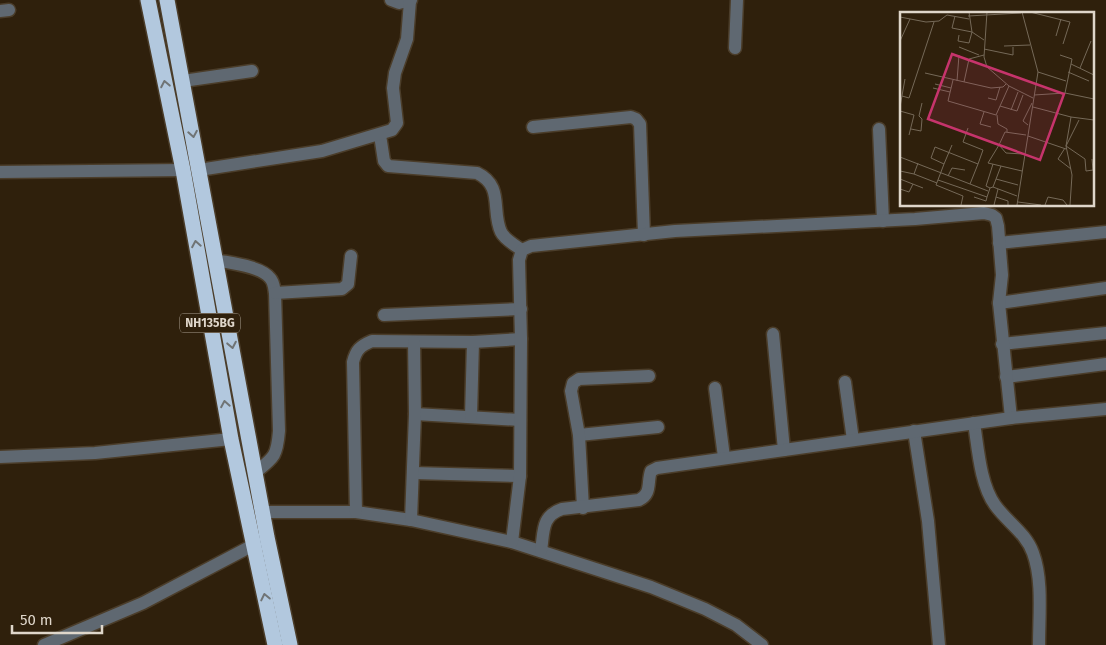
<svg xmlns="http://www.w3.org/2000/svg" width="1106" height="645" font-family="'Fira Sans',sans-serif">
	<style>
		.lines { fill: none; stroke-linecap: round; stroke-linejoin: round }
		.minor-casing { stroke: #4b3d2a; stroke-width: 15 }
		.highway-casing { stroke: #4b3d2a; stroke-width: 18 }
		.minor { stroke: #5f6871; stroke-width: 12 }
		.highway { stroke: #b2c8de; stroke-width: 15 }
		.oneway { stroke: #707475 }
		.labels { text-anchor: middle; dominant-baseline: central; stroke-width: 4; stroke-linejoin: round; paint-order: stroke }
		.shield { fill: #2f200c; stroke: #aa9f91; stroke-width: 1 }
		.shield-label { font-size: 12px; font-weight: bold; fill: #dfd6ca }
		.inset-road { fill: none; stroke: #756958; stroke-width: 1 }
		.view { fill: #c6346c; fill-opacity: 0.15; stroke: #c6346c; stroke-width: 2.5 }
		.inset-edge { fill: none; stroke: #dfd6ca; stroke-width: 2.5 }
	</style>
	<rect width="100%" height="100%" fill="#2f200c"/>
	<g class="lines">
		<defs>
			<g id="minor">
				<path d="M391,0L399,3L411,0"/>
				<path d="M0,11L9,10"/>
				<path d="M735,48L737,0"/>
				<path d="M183,81L252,71"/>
				<path d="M533,127L631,117L636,119L640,124L644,235"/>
				<path d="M879,129L883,221"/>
				<path d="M380,135L384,161L388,166L477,173C504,186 491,210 501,232C505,240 515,245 522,250"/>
				<path d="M199,170L322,151L392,130L397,123L393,88L395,73L407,39L410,1"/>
				<path d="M0,172L183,170"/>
				<path d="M999,243L1106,232"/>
				<path d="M216,260C230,263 261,266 270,278C274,282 274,288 275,293L279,431C277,455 275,457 256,472"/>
				<path d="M275,293L342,289L348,284L351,256"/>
				<path d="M999,303L1106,288"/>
				<path d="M384,315L521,309"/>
				<path d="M773,334L784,450"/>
				<path d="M1002,344L1106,333"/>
				<path d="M1006,377L1106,364"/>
				<path d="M845,382L853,440"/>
				<path d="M715,388L724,457"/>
				<path d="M415,414L520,420"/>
				<path d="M471,416L473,342"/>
				<path d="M974,423C978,448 980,484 995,505C1007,522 1026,533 1033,553C1043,580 1039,616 1039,645"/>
				<path d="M914,431L928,521L939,645"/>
				<path d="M579,435L658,427"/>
				<path d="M0,457L95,453L231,439"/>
				<path d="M414,473L520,476"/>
				<path d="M583,508L579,435L571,391L573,383L579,379L649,376"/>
				<path d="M263,512H356L411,520L512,542L651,587L705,609L736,625L762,645"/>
				<path d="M356,512L353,362C356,350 360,346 372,341L473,342L521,339"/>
				<path d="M411,520L415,414L414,342"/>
				<path d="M512,542L520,476L521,339L519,260L522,250L531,246L675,231L915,219L984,213L992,215L996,218L998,226L1002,275L999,303L1011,418"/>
				<path d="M541,551C544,532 541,516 562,509L639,500C652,494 647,482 651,471L657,468L1011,418L1106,409"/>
				<path d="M44,645L143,603L261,541"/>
			</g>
			<g id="highway">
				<path d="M148,0L183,170L231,439L275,645"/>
				<path d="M167,0L267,537L290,645"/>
			</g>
		</defs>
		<use href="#minor" class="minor-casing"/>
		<use href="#highway" class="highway-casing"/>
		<use href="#minor" class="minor"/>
		<use href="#highway" class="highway"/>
	</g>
	<defs><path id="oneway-chevron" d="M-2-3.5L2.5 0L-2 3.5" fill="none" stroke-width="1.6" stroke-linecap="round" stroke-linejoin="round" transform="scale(1.25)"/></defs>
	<g class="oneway">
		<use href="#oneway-chevron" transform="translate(165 84) rotate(-101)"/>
		<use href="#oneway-chevron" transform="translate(193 134) rotate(80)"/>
		<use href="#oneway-chevron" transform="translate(196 244) rotate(-100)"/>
		<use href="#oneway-chevron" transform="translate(232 345) rotate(79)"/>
		<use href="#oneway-chevron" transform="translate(225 404) rotate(-100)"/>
		<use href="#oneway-chevron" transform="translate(265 597) rotate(-102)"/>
	</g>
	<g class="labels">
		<rect class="shield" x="180" y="313.5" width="60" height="19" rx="4"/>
		<g class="shield-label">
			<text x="210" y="323">NH135BG</text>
		</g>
	</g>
	<g transform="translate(900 12)">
		<rect width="194" height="194" fill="#2f200c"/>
		<path class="inset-road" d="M69,0L72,20L84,28M87,0L84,45L87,55L109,74L133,86M130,0L170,10L163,32M55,4L52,16L72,20M68,4L121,1M0,5L26,10L39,9L47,3L69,7M59,23L58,29L69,31L72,20M156,24L161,7M0,29L10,7M104,34L130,33M59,35L79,43M84,37L113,43V35M160,43L172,47L171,52M180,56L191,29M138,60L166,69M168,60L189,69M25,61L91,76L103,75L106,72M53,68L48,89L96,103L109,74M57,69L59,43M64,70L69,47L84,43M35,72L51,76M33,76L50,80M165,81L171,52L194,63M134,83L165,81L194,87M2,84L9,86L34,10M88,86L96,88L100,75M100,94L117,99L123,83M0,95L5,67M133,95L171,105L166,134L172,163L170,193M111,98L118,80M0,99L14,103L9,123M84,100L80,112L91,115M97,103L98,112L107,117V120M171,105L194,108M179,108L166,134L185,147L186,159L193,158L192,147M128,113L123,109L132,91M11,117L21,119L22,107L19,104L22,91M128,124L166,137M99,133L105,120L126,123M165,136L158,147L171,157M0,145L70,172L78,152M44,152L52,133M101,154L93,175L117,184M0,159L14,162L18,151M122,159L88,151L99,133L106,141L123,142M14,162L37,171M48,164L52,156L65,158M0,167L23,176M96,167L118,173M38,168L87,185L90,176L93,175M70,172L88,179M90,176L86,174L93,152M0,177L9,180L13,172M74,185L86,189L87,185M96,185L108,189V193M118,190L141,193M61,193L63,184L36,173L44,152L31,146L35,135L78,152L83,138L63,130L68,116M94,193L98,177M117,193L138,60L122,0M145,193L148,185L163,188L167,193"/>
		<path class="view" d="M52,42L164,82L140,148L28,107Z"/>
		<rect width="194" height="194" class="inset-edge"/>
	</g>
	<path d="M12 625v8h90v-8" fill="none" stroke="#dfd6ca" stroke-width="2.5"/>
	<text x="20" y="625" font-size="15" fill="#dfd6ca" stroke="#2f200c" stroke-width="4" paint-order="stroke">50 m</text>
</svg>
